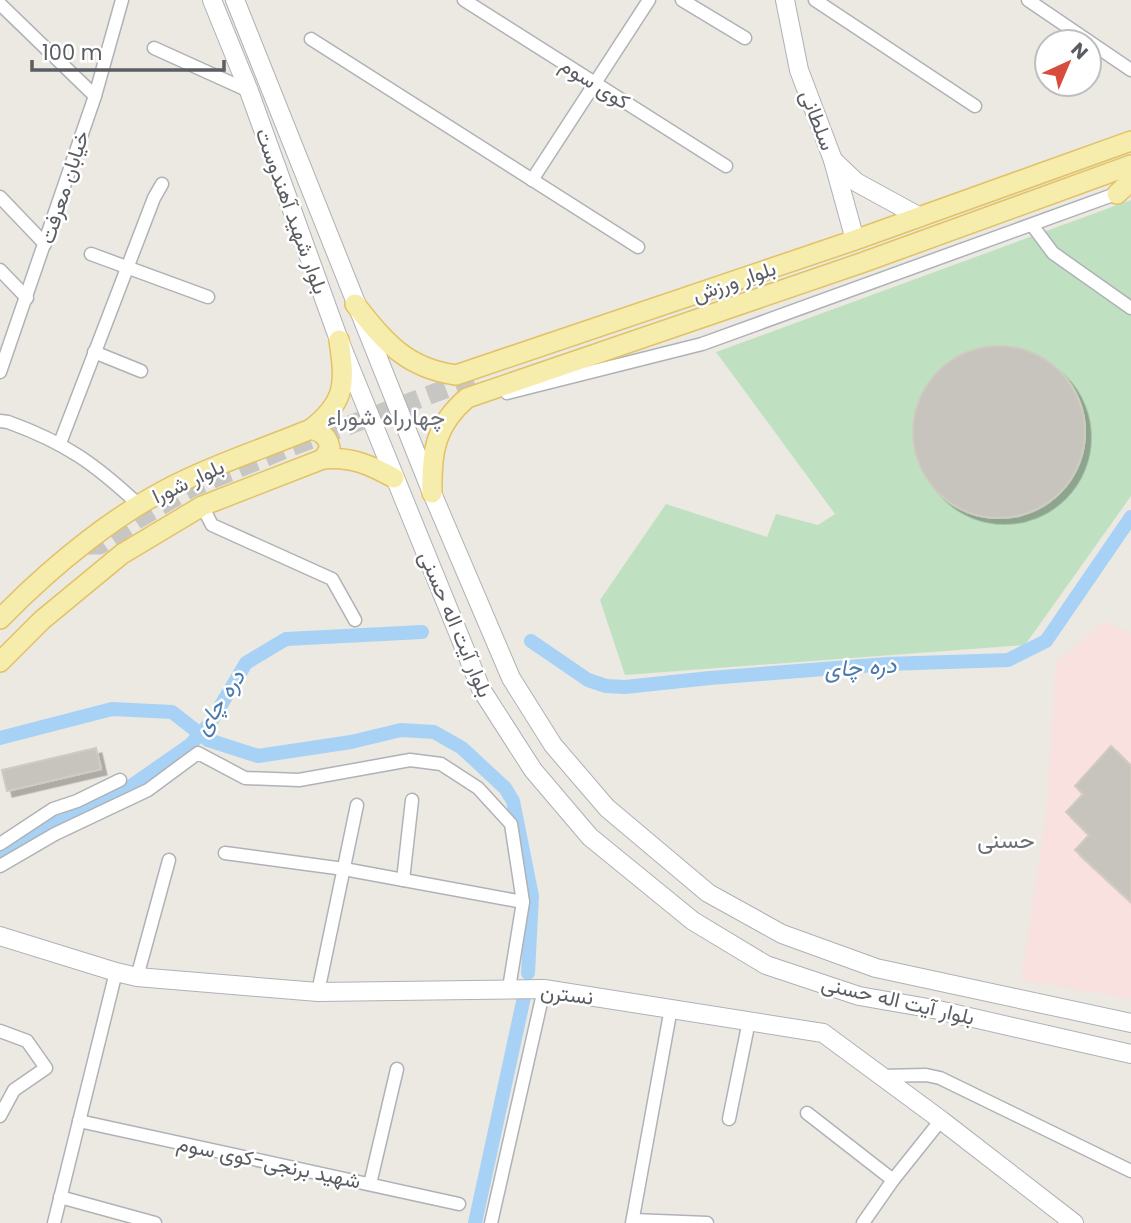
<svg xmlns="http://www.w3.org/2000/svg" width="1131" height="1223" font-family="Poppins,Vazirmatn,sans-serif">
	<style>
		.medical { fill: #f8e1de }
		.green { fill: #c0e1c1 }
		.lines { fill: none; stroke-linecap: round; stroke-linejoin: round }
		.canal { stroke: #a7d2f6; stroke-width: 14 }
		.building { fill: #c7c4be; stroke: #cfcbc1; stroke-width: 2; filter: url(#shadow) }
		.primary-tunnel { stroke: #c7c6c2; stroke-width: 19; stroke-dasharray: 19 10; stroke-linecap: butt }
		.street-casing { stroke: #afb2b6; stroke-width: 15 }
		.secondary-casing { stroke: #aeb1b6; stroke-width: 20 }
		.primary-casing { stroke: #e2c264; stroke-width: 22 }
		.street { stroke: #fff; stroke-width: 12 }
		.secondary { stroke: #fff; stroke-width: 18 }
		.primary { stroke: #f6ecac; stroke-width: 19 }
		.labels { text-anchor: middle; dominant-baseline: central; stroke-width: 5; stroke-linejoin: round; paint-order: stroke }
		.street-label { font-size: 21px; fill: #5a5d61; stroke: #fff }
		.neighbourhood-label { font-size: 23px; fill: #6b6f73; stroke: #fff }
		.water-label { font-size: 23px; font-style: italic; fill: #4a79ae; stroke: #fff }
	</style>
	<defs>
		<filter id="shadow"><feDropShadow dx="5.5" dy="5.5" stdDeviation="0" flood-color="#0004"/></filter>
	</defs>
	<rect width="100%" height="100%" fill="#ebe9e2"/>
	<path class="medical" d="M1105,621L1131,633V999L1021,980L1046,815L1056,662Z"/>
	<path class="green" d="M1131,200V496L1025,645L625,675L600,600L666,504L767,537L776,514L818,525L835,514L716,352Z"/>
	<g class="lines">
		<g class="canal">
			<path d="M531,641L588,680L606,686L625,687L710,678L887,664L1008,660L1046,641L1131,517"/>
			<path d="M0,738L112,709L172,712L208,740L258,756L351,742L401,730L434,732L462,748L505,788L513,801L532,896L528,973"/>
			<path d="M0,857L43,829L111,800L190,745L211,722L246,663L286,639L422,632"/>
			<path d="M475,1223L524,997"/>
		</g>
	</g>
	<g class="building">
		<circle cx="999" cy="432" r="86"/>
		<path d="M1111,746L1131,766V902L1075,850L1089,835L1066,812L1083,794L1075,786Z"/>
		<path d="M96,748L101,769L7,791L2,770Z"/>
	</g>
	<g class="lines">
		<path class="primary-tunnel" d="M85,545H100L140,518L191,488L288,448L480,376"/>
		<defs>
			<g id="street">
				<path d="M464,0L726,166"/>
				<path d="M682,0L745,38"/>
				<path d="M815,0L975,106"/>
				<path d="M1028,0L1131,70"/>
				<path d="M0,4L95,96"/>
				<path d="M311,39L638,247"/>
				<path d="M154,48L249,91"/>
				<path d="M532,180L649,0"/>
				<path d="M0,197L45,244"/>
				<path d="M1032,225L1053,253L1131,308"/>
				<path d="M91,254L208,297"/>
				<path d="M0,270L27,298"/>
				<path d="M94,352L141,371"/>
				<path d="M0,372L95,96L122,0"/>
				<path d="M507,393L702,344L1121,192"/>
				<path d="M0,421L8,422C66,443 95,464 139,505"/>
				<path d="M60,443L154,198L162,184"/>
				<path d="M202,506L212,525L332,579L355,620"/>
				<path d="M0,844L53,809L77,801L120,780"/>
				<path d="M225,853L344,869L523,902"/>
				<path d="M0,866L55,834L148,790L198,753L245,778L299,780L410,760L441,764L478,788L511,824L523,902L509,988"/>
				<path d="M403,880L412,800"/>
				<path d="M137,977L169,860"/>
				<path d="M318,992L357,805"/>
				<path d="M0,1031L27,1041L46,1068L14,1090L0,1116"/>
				<path d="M881,1076L926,1075L940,1078L1131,1171"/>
				<path d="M807,1113L893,1180"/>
				<path d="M729,1119L749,1021"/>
				<path d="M79,1121L459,1204"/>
				<path d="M370,1184L397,1069"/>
				<path d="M60,1197L155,1223"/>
				<path d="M633,1220L707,1223"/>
				<path d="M54,1223L116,972"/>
				<path d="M491,1223L544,989"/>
				<path d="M632,1223L671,1008"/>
				<path d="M863,1223L893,1180L941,1120"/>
			</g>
			<g id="secondary">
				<path d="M212,0L249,91L339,340L481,689L533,770L590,837L693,921L766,965L859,996L934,1009L1131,1054"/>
				<path d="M235,0L432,493L511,678L553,745L607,808L708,893L782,934L876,968L1131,1023"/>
				<path d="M785,0L799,70L833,160L855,240"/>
				<path d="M833,160L856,182L920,217"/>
				<path d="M0,936L116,972L137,977L318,992L544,989L823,1033L941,1120L1074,1223"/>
			</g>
			<g id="primary">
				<path d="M1117,194L1131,181"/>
				<path d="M355,304C385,342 406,368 456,375L855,240L1131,141"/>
				<path d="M311,429C322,432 328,437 330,448L323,459"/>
				<path d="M432,493C431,453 435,425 467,398L864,262L1131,165"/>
				<path d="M0,619C52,566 119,510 187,479C227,460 270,446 311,429C347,401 345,382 339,340"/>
				<path d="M0,662L42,620L122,554L202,506L323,459C351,456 370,465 394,478"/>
			</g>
		</defs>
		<use href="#street" class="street-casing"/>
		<use href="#secondary" class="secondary-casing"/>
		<use href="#primary" class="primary-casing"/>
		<use href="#street" class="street"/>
		<use href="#secondary" class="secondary"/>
		<use href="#primary" class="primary"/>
	</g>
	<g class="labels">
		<g class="street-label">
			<text transform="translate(595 83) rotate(32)">کوی سوم</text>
			<text transform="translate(818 120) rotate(69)">سلطانی</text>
			<text transform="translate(64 187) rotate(-72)">خیابان معرفت</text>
			<text transform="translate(292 211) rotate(70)">بلوار شهید آهندوست</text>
			<text transform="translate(734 281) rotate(-19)">بلوار ورزش</text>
			<text transform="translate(188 481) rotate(-25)">بلوار شورا</text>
			<text transform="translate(456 624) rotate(67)">بلوار آیت اله حسنی</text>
			<text transform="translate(567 994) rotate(7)">نسترن</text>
			<text transform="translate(898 1000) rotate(13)">بلوار آیت اله حسنی</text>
			<text transform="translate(269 1162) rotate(12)">شهید برنجی-کوی سوم</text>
		</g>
		<g class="neighbourhood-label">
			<text x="386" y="417">چهارراه شوراء</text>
			<text x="1006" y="840">حسنی</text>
		</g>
		<g class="water-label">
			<text transform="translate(860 667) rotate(-4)">دره چای</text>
			<text transform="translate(219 702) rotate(-56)">دره چای</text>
		</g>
	</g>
	<g transform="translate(1068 63) rotate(44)"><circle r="33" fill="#ffffff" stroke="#bdbec0" stroke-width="2"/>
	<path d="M0-5L12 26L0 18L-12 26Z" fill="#d74c3c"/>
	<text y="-10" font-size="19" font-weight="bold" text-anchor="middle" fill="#5a5d61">N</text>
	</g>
	<path d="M32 60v10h192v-10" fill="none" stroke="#5a5d61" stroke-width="3.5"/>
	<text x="42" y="60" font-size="21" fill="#5a5d61" stroke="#ffffff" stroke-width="5" paint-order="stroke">100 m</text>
</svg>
